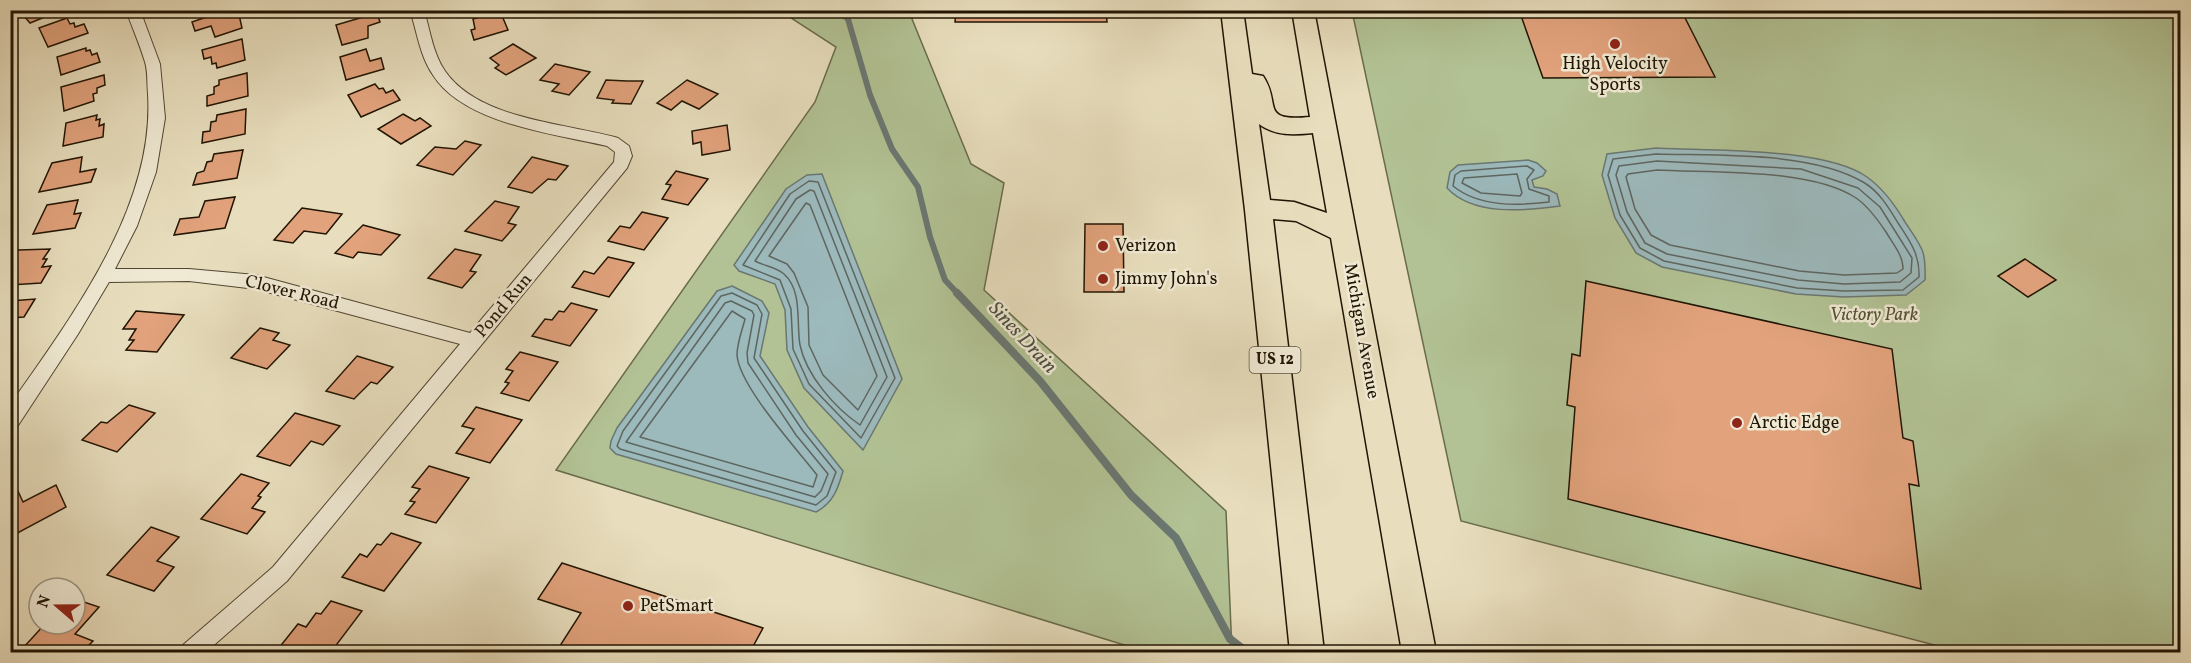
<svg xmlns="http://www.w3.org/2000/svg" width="2191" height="663" font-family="Vollkorn,serif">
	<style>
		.green { fill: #b2c294; stroke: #696b4c; stroke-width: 1.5 }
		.water { fill: #9cb9bc; stroke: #6a7772; stroke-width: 1.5 }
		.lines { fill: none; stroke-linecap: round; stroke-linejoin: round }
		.shore { stroke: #5e6660; stroke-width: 1.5 }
		.stream-far1 { stroke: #6a7772; stroke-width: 6 }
		.stream { stroke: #6a7772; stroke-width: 8 }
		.building { fill: #e1a27c; stroke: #201403; stroke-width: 1.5 }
		.minor-casing { stroke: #524632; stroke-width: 2 }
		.primary-casing { stroke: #201403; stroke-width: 3 }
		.minor { fill: #f0ead4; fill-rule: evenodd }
		.primary { fill: #e8debd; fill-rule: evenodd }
		.poi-dot { fill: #8f2418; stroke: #f0ead4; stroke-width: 2 }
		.labels { text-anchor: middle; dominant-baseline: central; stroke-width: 5; stroke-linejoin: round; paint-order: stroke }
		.shield { fill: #f0ead4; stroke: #5e5442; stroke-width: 1.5 }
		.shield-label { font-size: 16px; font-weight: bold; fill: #201403 }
		.poi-label { font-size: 18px; fill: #201403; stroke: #f0ead4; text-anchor: start }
		.street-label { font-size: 18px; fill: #201403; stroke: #f0ead4 }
		.park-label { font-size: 18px; font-style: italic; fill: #535136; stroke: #f0ead4 }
		.water-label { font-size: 20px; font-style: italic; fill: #4b4e44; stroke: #f0ead4 }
	</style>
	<rect width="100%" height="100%" fill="#e8debd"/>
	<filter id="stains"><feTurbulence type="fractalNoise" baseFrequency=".00333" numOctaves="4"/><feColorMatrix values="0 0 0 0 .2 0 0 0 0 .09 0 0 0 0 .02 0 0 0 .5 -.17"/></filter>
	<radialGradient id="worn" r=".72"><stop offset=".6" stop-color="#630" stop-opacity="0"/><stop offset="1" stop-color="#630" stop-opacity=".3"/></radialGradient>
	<g class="green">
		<path d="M799,11H915L912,19L971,164L1004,183L984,290L1226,511L1232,652H1147L556,470L815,102L836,47L791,18Z"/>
		<path d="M1352,11H2180V652H1961L1461,521Z"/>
	</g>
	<g class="water">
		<path d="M1656,148C1710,151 1824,147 1867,177C1884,189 1895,205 1905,222C1922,248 1926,249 1925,280L1906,295L1844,297L1796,294L1662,267L1636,253L1615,218L1602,175L1607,154Z"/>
		<path d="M1528,160L1537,163L1546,171L1543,176L1532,180L1534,187L1547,189L1557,194L1560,206C1524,211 1473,216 1447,188L1450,172L1458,165Z"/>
		<path d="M822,174L902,379L863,450L804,388L787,350L785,310L775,284L739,271L734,265L786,189L807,175Z"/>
		<path d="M732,286L762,301L769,313L760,356L808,427L843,471C838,489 833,503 816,512L616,454L610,448L611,441L617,428L717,291Z"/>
	</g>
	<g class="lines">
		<g class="shore">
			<path d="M1656,154C1716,156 1810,151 1863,182C1879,191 1889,208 1898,223C1910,241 1920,255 1919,277L1903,290L1844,291L1797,288L1664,261L1640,248L1620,215L1608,175L1613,159Z"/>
			<path d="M1657,161L1801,169L1858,188L1880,207L1912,258L1911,273L1900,282L1844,284L1798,280L1667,254L1645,243L1627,212L1616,175L1619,166Z"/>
			<path d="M1527,166L1534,170L1527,179L1529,189L1549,196V202C1517,206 1479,207 1453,186L1455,175L1461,171Z"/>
			<path d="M1657,170C1711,173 1811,168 1856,198C1868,206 1878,220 1886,232C1893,244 1903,255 1903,269L1897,273L1844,275L1799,271L1670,245L1651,235L1635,209L1626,177L1628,174Z"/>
			<path d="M1517,174L1522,193L1520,196L1481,193L1462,183L1464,178Z"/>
			<path d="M809,181L818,182L895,378L861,438L809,384L793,349L791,309L780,280L743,265L790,194Z"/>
			<path d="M810,190L814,191L887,377L860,425C835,408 806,375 800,345C796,323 803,291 784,274C776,267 764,266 755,261L796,199Z"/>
			<path d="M806,203L810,205L877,376L858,410L823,375L809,345L808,307L794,273L787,264L769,256Z"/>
			<path d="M732,293L757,305L762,314L754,358L803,431L836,472L827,496L816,505L620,449L617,446L623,431L721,296Z"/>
			<path d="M731,301L752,311L754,315L747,353L748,363L796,435L828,474L821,491L815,497L626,442L725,303Z"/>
			<path d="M732,311L745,319C742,331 737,343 737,355C739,386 797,449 817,475L813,487L640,437Z"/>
		</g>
		<path class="stream-far1" d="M838,10L848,19L870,95L892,149L918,187L930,237L945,280L959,295"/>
		<path class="stream" d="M957,293L1040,381L1131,495L1176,538L1230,639L1247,652"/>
	</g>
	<g class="building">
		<path d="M19,10H56L57,12L30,23Z"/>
		<path d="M227,10H238L242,28L215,37L211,26L195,31L192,22Z"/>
		<path d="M956,10H1106L1107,22H955Z"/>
		<path d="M1519,10H1681L1715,77L1543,78Z"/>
		<path d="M500,11L508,30L474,40L471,30L475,29L473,19Z"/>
		<path d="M377,13L380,22L368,26V38L342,45L336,25Z"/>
		<path d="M67,18L70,24L74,23L75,27L84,24L88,33L48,47L39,28Z"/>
		<path d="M242,39L245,60L217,68L216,63L212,64L211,57L204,59L202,50Z"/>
		<path d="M513,44L536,58L506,75L495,68L499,65L490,58Z"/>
		<path d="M86,48V51L90,50L92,55L97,53L100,62L61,75L57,57Z"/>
		<path d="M366,49L370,61L381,58L384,69L346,80L340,57Z"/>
		<path d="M555,64L590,72L569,95L552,91L559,84L540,80Z"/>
		<path d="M247,73L248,96L207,106V96L214,94V87L219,85V80Z"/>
		<path d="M104,75L105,85L97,88V93L93,94L94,101L64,111L61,87Z"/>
		<path d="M606,80L627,81H643L631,104L612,103L614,100L597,98Z"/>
		<path d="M687,80L718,94L699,109L682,101L671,110L657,103Z"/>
		<path d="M375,84L379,89L383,88L386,93L393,90L400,100L361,117L348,95Z"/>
		<path d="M246,109L245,134L202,143L203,132L210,131L211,122L216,121L217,115Z"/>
		<path d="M403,114L415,121L420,118L431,126L401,144L378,129Z"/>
		<path d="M97,115L96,120L100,119L99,126L104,124L103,137L63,146L66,123Z"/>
		<path d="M727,125L730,150L702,155L701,142L693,144L692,131Z"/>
		<path d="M465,141L481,145L453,175L417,165L435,147L456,149Z"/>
		<path d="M243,150L237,178L193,185L197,173L204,171L207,162L212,161L214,154Z"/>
		<path d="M82,157L80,172L96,169L91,182L39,192L52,163Z"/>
		<path d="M532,157L568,166L556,180L548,179L532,193L508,187Z"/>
		<path d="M676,171L708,179L688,205L662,199L671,185L666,184Z"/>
		<path d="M235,197L225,228L174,235L180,219L199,217L205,201Z"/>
		<path d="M78,200L74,214L81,213L75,228L33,234L47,205Z"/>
		<path d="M495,201L519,207L508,223L516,225L502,241L465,231Z"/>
		<path d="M302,208L342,214L326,234L304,231L293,243L274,240Z"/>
		<path d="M642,212L668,218L644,250L608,241L620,226L630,228Z"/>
		<path d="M1085,224H1123L1124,292H1084Z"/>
		<path d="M363,225L400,235L381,255L358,252L353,258L335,253Z"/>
		<path d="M50,249L43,259H47L42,267L51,266L41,283L10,285V262L18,250Z"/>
		<path d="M455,249L481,255L470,271L476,272L462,288L428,278Z"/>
		<path d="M608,257L634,263L609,297L572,287L584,271L594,274Z"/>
		<path d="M2025,259L2056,280L2028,297L1998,276Z"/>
		<path d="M1586,281L1892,349L1903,438L1913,441L1919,486L1909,484L1921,589L1568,499L1575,407L1567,405L1572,354L1580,356Z"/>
		<path d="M35,299L24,317L10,318V301Z"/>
		<path d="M571,303L597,310L570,346L532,336L545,319L552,320L559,311L564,312Z"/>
		<path d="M136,311L184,315L157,352L126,350L134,340H129L136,329H123Z"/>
		<path d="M260,328L279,333L273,340L290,345L267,369L231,358Z"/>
		<path d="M520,352L558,362L529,401L501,393L509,383L505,382L513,371L506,369Z"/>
		<path d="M357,356L393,367L377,384L371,382L354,399L326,391Z"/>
		<path d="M129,405L155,413L117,452L82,440L101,422L107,423Z"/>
		<path d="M476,407L522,420L490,463L456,453L474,429L462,426Z"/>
		<path d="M295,413L340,426L323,445L311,441L290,466L257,456Z"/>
		<path d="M429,466L469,478L436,523L405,514L415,502L410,501L420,489L412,487Z"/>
		<path d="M241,474L269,483L258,496L261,497L252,508L265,512L247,534L201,519Z"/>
		<path d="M56,485L66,507L10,537V493L17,489L23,502Z"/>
		<path d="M151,527L179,537L157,561L174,567L154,591L107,575Z"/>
		<path d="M391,533L421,543L384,591L342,577L360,554L367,557L377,544L381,545Z"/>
		<path d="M562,563L763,628L750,652H556L581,613L538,599Z"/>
		<path d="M75,599L99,607L75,634L93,641L82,652H33L22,649L45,624H75Z"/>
		<path d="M331,601L362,611L331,652H288L278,649L298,624L306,627L316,613L321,614Z"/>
	</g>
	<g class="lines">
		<defs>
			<path id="minor" d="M126,10H140L160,64L165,118L156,172L137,226L115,269H189L256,275L470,333L614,162L615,152L607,146C555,134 464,124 433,75C420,56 417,32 410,10H424C430,30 433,54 445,71C479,120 565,123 618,138L629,146L632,156L627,168L287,581L206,652H180L183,645L273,567L460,344L256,289L189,281L109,282L78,334L17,427L10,429V405C72,316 155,207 148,94C147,83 148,72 145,62C140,45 132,27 126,10Z"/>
			<path id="primary" d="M1221,10H1243L1252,74L1263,76C1282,104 1258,122 1310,117L1292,10H1314L1436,652H1402L1331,238L1296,221L1273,219L1324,652H1290L1245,210ZM1259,124C1275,136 1294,135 1313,133L1327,213L1294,202L1270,200Z"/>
		</defs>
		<use href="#minor" class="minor-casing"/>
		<use href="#primary" class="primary-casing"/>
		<use href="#minor" class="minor"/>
		<use href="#primary" class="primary"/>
	</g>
	<g class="poi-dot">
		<circle cx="1615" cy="44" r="6"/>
		<circle cx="1103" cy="246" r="6"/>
		<circle cx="1103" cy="279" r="6"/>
		<circle cx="1737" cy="423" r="6"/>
		<circle cx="628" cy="606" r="6"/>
	</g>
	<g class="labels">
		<rect class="shield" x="1249.5" y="347" width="51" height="26" rx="4.5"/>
		<g class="shield-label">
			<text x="1275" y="360">US 12</text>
		</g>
		<g class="poi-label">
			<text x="1615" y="64" text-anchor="middle">High Velocity<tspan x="1615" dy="21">Sports</tspan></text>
			<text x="1115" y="246">Verizon</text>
			<text x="1115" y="279">Jimmy John's</text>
			<text x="1749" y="423">Arctic Edge</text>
			<text x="640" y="606">PetSmart</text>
		</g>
		<g class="street-label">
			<text transform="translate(292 293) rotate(14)">Clover Road</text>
			<text transform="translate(504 306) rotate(-50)">Pond Run</text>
			<text transform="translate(1361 331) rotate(80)">Michigan Avenue</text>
		</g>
		<g class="park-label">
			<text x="1874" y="315">Victory Park</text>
		</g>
		<g class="water-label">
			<text transform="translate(1022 338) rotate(47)">Sines Drain</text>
		</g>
	</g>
	<rect width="2191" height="663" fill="none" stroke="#e8debd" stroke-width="36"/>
	<rect x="12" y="12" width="2167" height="639" fill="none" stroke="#201403" stroke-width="3"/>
	<rect x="18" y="18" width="2155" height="627" fill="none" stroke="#201403" stroke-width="1.5"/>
	<g transform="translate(57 606) rotate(290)"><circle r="28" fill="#f0ead4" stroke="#9d9480" stroke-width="1.5"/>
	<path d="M0-4.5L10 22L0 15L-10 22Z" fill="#8f2418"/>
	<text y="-9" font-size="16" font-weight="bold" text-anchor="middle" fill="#201403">N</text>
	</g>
	<rect width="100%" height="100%" filter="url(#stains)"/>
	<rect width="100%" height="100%" fill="url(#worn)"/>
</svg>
